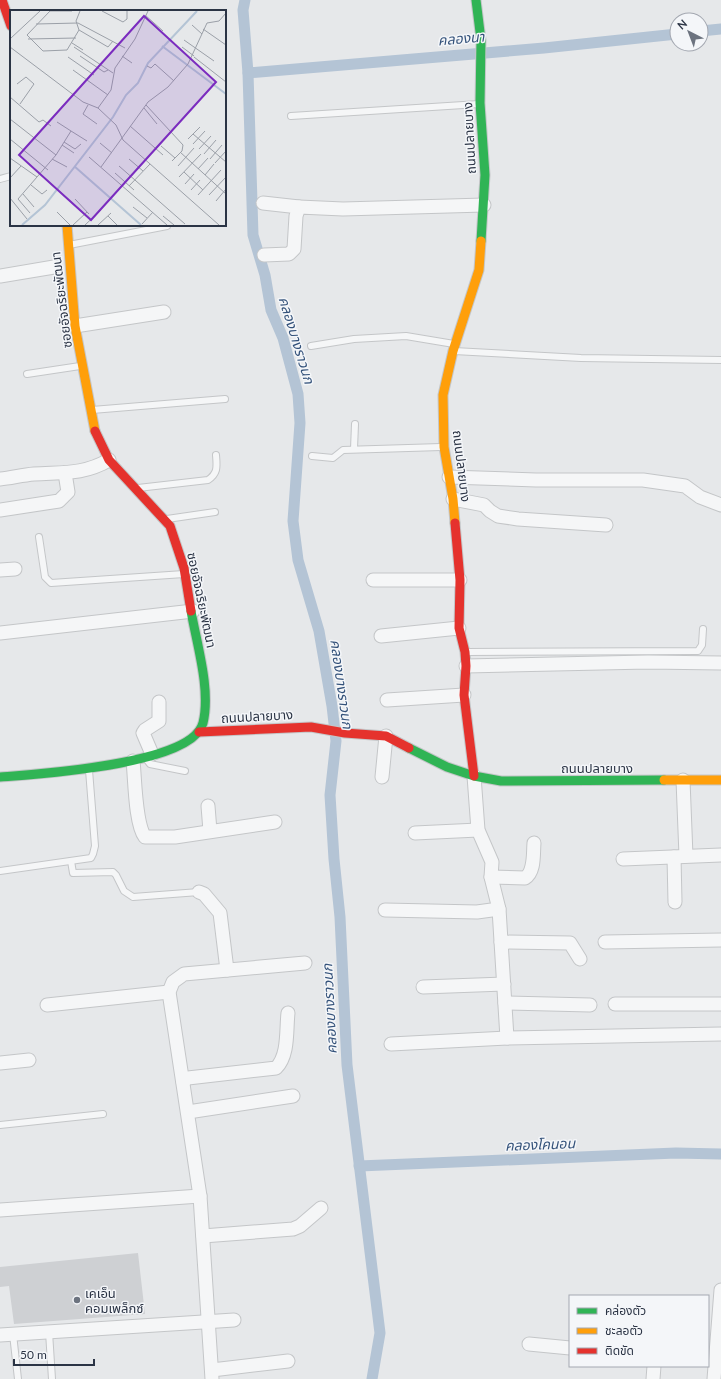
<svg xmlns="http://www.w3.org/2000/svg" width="721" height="1379" font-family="Lato,'Noto Sans Thai',sans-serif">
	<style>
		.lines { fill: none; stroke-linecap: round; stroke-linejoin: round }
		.canal { stroke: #b4c4d5; stroke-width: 11 }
		.building { fill: #ced0d3 }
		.lane-casing { stroke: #c4c6c8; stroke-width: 8 }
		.street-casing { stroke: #c4c6c8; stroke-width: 15 }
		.fast-casing { stroke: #c4c6c8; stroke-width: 11 }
		.slow-casing { stroke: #c4c6c8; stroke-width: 11 }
		.jam-casing { stroke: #c4c6c8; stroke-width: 11 }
		.lane { stroke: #f5f6f7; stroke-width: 6 }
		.street { stroke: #f5f6f7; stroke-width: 13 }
		.fast { stroke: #30b455; stroke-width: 9 }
		.slow { stroke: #ff9f0a; stroke-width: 9 }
		.jam { stroke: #e5322d; stroke-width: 9 }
		.poi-dot { fill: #6c737f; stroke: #f4f6f9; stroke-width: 1.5 }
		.labels { text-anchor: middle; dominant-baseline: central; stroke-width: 3; stroke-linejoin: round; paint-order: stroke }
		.street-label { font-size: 13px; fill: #2b3445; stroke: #f4f6f9 }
		.poi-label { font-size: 13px; fill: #2b3445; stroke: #f4f6f9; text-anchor: start }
		.water-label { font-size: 14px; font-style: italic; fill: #34527a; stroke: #f4f6f9 }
		.inset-river { fill: none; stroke: #b4c4d5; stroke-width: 2 }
		.inset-road { fill: none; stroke: #9ba0a8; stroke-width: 1 }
		.view { fill: #7b2cbf; fill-opacity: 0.15; stroke: #7b2cbf; stroke-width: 2 }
		.inset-edge { fill: none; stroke: #2b3445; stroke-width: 2 }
	</style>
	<rect width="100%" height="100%" fill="#e6e8ea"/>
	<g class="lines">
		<g class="canal">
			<path d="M245,0L243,10L248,73L253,235L265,275L271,310L283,338L298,394L300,423L293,521L298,560L319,631L332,706L336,741L330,795L334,859L340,917L347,1065L380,1333L372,1379"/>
			<path d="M701,31L721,29"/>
			<path d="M248,73L544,48L677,34"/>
			<path d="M359,1166L676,1153L721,1154"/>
		</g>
	</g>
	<path class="building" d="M138,1253L145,1314L14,1324L9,1286L0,1287V1267Z"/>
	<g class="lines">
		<defs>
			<g id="lane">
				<path d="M291,116L479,104"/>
				<path d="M0,179L11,176"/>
				<path d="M69,245L167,226"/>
				<path d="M311,346L354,339L406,336L454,344"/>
				<path d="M454,351L581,358L721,360"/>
				<path d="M27,374L80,366"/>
				<path d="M92,410L225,399"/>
				<path d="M354,449L355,424"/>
				<path d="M312,456L333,458L343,450L441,447"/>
				<path d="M138,488L208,480C218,473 217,467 216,455"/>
				<path d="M167,519L215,512"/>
				<path d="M39,537L45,577L51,583L184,574"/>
				<path d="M467,652L698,651L702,645L703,629"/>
				<path d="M147,760L150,764L185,771"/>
				<path d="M71,861L73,873L113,872L116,875L124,891L133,897L199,892"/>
				<path d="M0,871L91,858L93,854L95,846L89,770"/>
				<path d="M0,1125L103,1114"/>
				<path d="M49,1332L52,1379"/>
				<path d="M13,1334L18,1379"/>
			</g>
			<g id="street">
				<path d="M263,203L299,207"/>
				<path d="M264,255L289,254L294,249L296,216L299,207L343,209L484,205"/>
				<path d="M0,276L54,267"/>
				<path d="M75,326L164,312"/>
				<path d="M449,477L536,480H643L685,486L700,497L721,505"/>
				<path d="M0,479C11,478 22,475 34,474C62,472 83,475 109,460"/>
				<path d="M453,499L484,505L490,511L498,516L518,519L606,525"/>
				<path d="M0,510L59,501L68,492L65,473"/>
				<path d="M0,570L15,569"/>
				<path d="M373,580H460"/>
				<path d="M0,633L193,611"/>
				<path d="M381,636L459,628"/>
				<path d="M466,666L648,662L721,663"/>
				<path d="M387,700L464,695"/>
				<path d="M152,754L143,733L145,730L159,721V702"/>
				<path d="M133,761C135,778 135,824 145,837H175L275,822"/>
				<path d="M474,776L478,830L492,862L491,877L499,909L507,1038"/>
				<path d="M382,777L386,736"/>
				<path d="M683,780L686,856"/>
				<path d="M208,806L210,831"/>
				<path d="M415,833L478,830"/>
				<path d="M674,857L675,902"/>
				<path d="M623,859L721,855"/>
				<path d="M491,877L525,878C535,872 533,854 534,843"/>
				<path d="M199,892L204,894L220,913L227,970"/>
				<path d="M385,910L477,912L499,909"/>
				<path d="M501,942L570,943L580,959"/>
				<path d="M605,942L721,940"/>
				<path d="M423,987L504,984"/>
				<path d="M505,1003L590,1005"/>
				<path d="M615,1004H721"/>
				<path d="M47,1005L169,992"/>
				<path d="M391,1044L507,1038L721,1034"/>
				<path d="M0,1063L29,1060"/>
				<path d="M183,1082L188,1078L276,1068C289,1055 286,1030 288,1013"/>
				<path d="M188,1112L293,1096"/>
				<path d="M0,1210L200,1196"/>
				<path d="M203,1236L293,1229L300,1226L321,1208"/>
				<path d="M0,1335L234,1320"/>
				<path d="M529,1344L570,1348"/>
				<path d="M212,1370L288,1361"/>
				<path d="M212,1379L200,1196L169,992L173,982L184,974L305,963"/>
				<path d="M653,1379L654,1366"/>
				<path d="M714,1379L721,1290"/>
			</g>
			<g id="fast">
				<path d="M476,0L481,40L480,103L485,175L481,241"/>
				<path d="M409,748L447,767L474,776L501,781L664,780"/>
				<path d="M0,777C38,774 192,765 203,723C211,690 197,645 191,611"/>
			</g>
			<g id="slow">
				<path d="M67,225L75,326L95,431"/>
				<path d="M455,523L453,499L444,447L443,395L453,351L479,270L481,241"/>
				<path d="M664,780H721"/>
			</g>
			<g id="jam">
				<path d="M2,0L11,26"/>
				<path d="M95,431L109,460L170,526L184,568L191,611"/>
				<path d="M455,523L460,580L459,628L465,652L466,666L464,695L474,776"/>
				<path d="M199,732L311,727L345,733L386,736L409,748"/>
			</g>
		</defs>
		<use href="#lane" class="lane-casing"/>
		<use href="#street" class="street-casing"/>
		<use href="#fast" class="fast-casing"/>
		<use href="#slow" class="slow-casing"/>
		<use href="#jam" class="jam-casing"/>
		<use href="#lane" class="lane"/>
		<use href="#street" class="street"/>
		<use href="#fast" class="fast"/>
		<use href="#slow" class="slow"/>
		<use href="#jam" class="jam"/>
	</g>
	<circle class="poi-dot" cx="77" cy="1300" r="4"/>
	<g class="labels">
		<g class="street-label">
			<text transform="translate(469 138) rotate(-93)">ถนนปลายบาง</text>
			<text transform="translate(61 300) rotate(-97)">ซอยอัจฉริยะพัฒนา</text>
			<text transform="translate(462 466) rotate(83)">ถนนปลายบาง</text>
			<text transform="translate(202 600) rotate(78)">ซอยอัจฉริยะพัฒนา</text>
			<text transform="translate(257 716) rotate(-3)">ถนนปลายบาง</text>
			<text x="597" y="768">ถนนปลายบาง</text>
		</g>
		<g class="poi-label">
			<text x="85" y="1293">เคเอ็น<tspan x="85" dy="15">คอมเพล็กซ์</tspan></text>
		</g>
		<g class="water-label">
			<text transform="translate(461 38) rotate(-5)">คลองนา</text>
			<text transform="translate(297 340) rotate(73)">คลองบางราวนก</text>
			<text transform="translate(342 684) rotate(82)">คลองบางราวนก</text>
			<text transform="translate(329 1009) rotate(-93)">คลองบางราวนก</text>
			<text transform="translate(540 1144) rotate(-2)">คลองโคนอน</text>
		</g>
	</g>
	<g transform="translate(10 10)">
		<rect width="216" height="216" fill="#e6e8ea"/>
		<path class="inset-river" d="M152,36L216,84M64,156L131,215M12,215L35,195L103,107L116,85L128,73L138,53L187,1"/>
		<path class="inset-road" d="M40,1L17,25L33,41L57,40L69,20L66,11L70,1M40,1H62M92,1L113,12L117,9V1M135,5L153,21M26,14L68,13L115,38M182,15L192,24M193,19L216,35M69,20L98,37L103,31M1,28L30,1M18,29L66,28M174,30L204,51M62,33L73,40M0,37L73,92L88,98L101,80L105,58L125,29L138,1M64,37L103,63M172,37L184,46M70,46L94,62L98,60M112,46L122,53M58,47L84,65M184,47L216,72M137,56L141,58L145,54L164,71M63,60L98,85M7,74L16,67L24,74L10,94M0,87L29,112L33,110L41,116M78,95L73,104L87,114M136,95L173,135L172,141L162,151M88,98L106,115L113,130L209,215M134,98L147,114M0,109L46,145M47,112L61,121M120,116L153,145M183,124L216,152M0,129L38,160M178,129L190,117M54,132L65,139L71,134M90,133L102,143M183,134L195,121M52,135L64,143M151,136L165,148M189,139L201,126M170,142L216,184M194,144L206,130M79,147L157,215M0,148L27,167M42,149L57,157M119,149L133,161M200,149L212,135M205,153L216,141M109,156L175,214M168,156L184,138M91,157L138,92L158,77L178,54L197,13L209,11L216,3M188,159L198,148M174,162L193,180M105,163L124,180M195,165L204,154M169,167L191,144M0,168L11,156M175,174L184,164M21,175L32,184L37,180M119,176L140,154M181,180L190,170M13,184L24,197M188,185L211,160M199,185L216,167M0,188L17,209M65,189L79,204M206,191L216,179M123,197L137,208M47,202L60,215M20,203L8,189L46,145L61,121L77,131M98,206L107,215M153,206L164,215M132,214L143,202M63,215L77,202M75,215L91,200M88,215L101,203"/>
		<path class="view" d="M134,6L206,72L81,210L9,145Z"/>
		<rect width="216" height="216" class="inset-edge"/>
	</g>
	<rect x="569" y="1295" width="140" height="72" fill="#f4f6f9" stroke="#a4a8b1"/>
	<rect x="577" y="1308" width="20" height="6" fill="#30b455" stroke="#a4a8b1"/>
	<text x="605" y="1315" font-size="12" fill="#2b3445">คล่องตัว</text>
	<rect x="577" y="1328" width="20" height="6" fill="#ff9f0a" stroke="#a4a8b1"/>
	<text x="605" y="1335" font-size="12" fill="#2b3445">ชะลอตัว</text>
	<rect x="577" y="1348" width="20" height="6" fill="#e5322d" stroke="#a4a8b1"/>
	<text x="605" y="1355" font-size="12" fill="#2b3445">ติดขัด</text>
	<g transform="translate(689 32) rotate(318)"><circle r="19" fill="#f4f6f9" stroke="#a4a8b1"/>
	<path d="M0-3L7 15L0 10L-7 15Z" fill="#6c737f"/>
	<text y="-6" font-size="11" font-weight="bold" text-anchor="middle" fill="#2b3445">N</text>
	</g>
	<path d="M14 1359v6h80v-6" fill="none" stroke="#2b3445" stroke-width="2"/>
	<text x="20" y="1359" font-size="12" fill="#2b3445" stroke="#f4f6f9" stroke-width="3" paint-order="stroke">50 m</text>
</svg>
